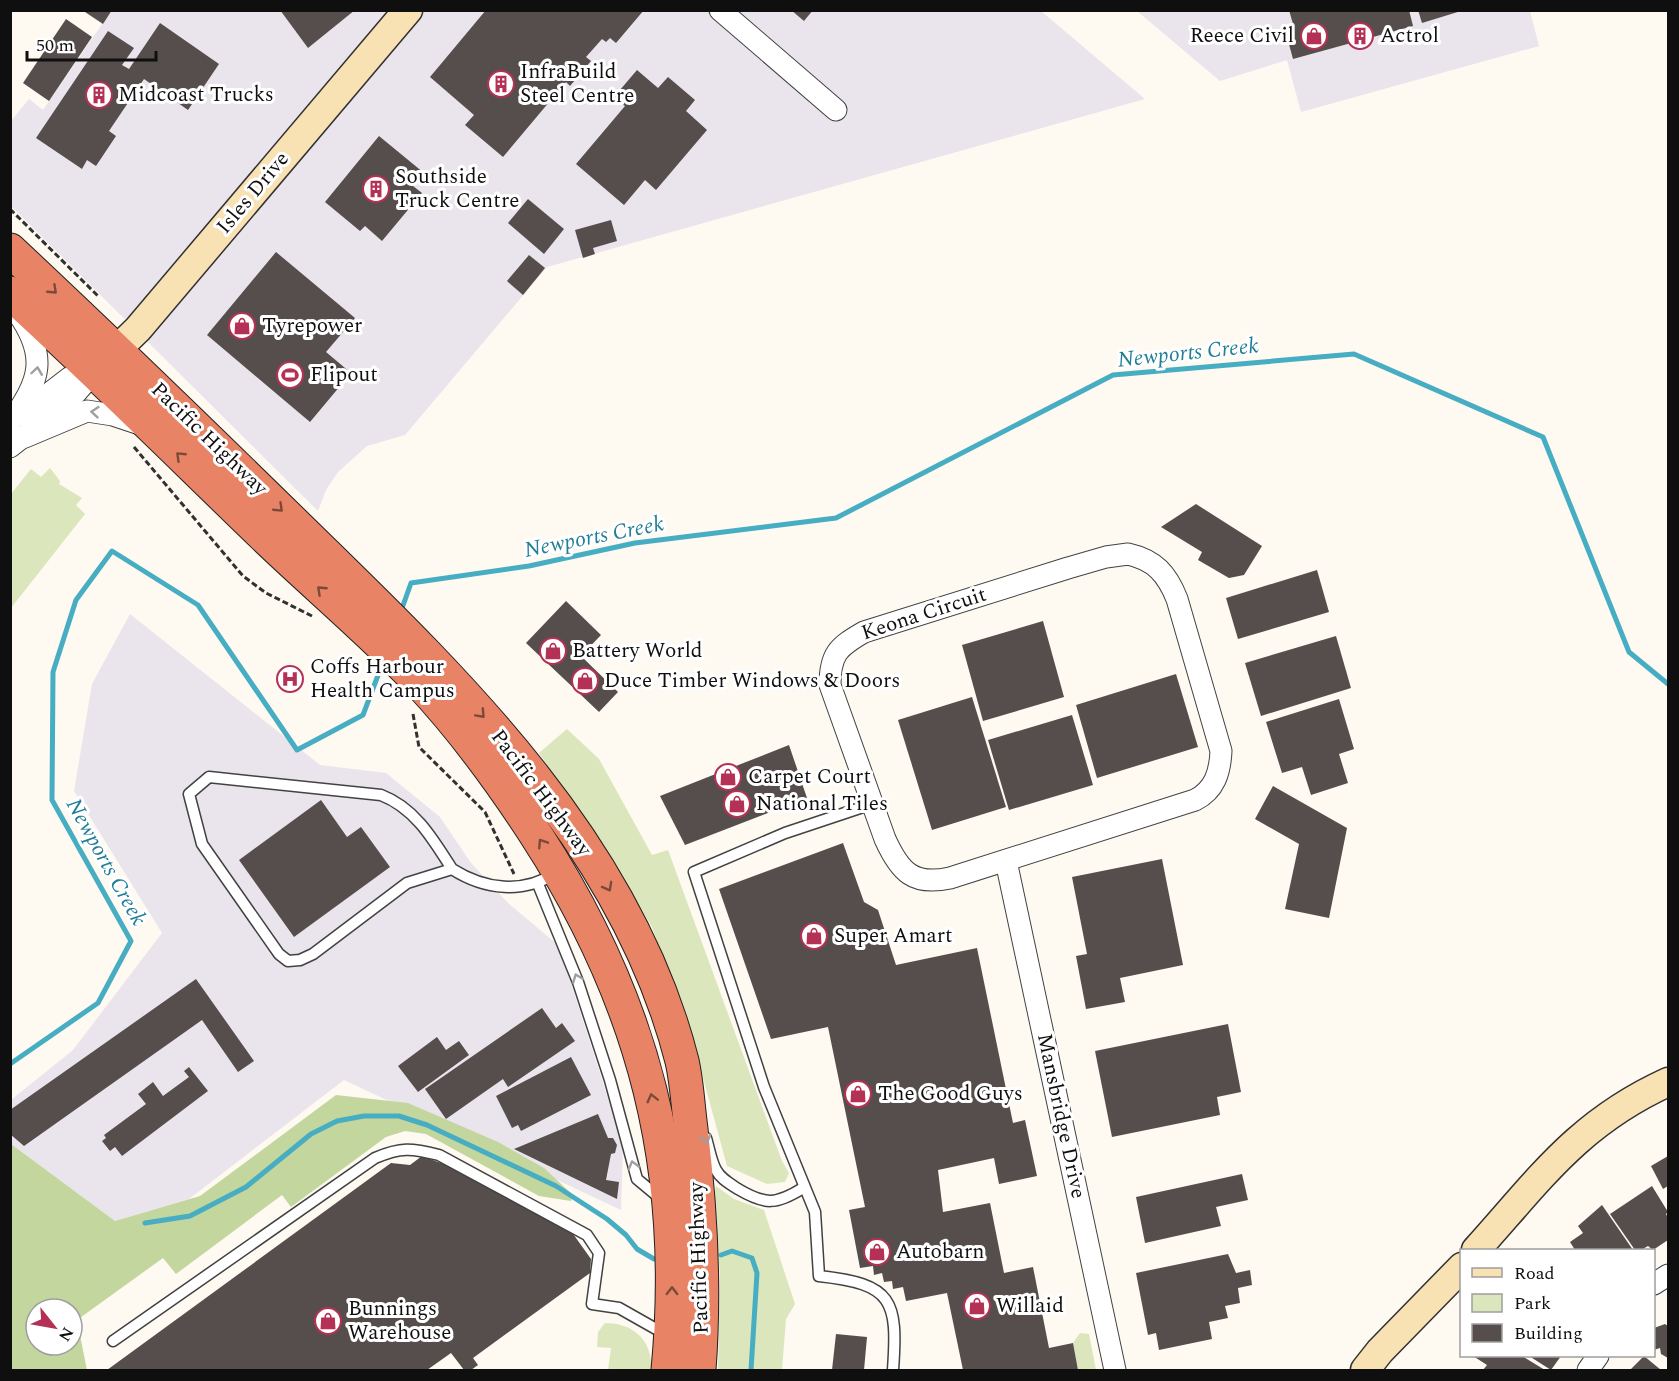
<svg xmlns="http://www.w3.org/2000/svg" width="1679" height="1381" font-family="Spectral,serif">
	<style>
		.industrial { fill: #eae4ec }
		.green { fill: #dce6bd }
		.forest { fill: #c3d69e; fill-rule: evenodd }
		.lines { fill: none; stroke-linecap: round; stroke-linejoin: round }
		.stream { stroke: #47adc3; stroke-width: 5 }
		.building { fill: #564e4c }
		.lane-casing { stroke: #424242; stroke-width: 13 }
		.street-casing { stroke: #424242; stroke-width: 23 }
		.secondary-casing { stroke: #313131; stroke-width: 31 }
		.highway-casing { stroke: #202020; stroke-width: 35 }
		.path { stroke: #313131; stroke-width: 3; stroke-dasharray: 6 3; stroke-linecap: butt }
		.lane { stroke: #fff; stroke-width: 10 }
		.street { stroke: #fff; stroke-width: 21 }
		.secondary { stroke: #f8e1b2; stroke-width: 28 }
		.highway { stroke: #e88465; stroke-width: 33 }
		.oneway { stroke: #7c4a3a }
		.oneway2 { stroke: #9f9f9f }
		.labels { text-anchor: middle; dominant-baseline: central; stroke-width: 6; stroke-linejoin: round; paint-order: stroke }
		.poi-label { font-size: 21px; fill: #0f0f0f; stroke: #fff; text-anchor: start }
		.street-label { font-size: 21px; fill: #0f0f0f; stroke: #fff }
		.water-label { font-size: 22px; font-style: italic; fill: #217e97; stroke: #fff }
	</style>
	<rect width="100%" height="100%" fill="#fef9f1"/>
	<g class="industrial">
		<path d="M111,11H1041L1145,99L547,267L405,435L367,446L338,472L326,490L318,511L11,206V121L29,99L43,110Z"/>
		<path d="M1137,11H1530L1539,46L1301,112L1287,60L1220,81Z"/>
		<path d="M130,614L320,765L386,773L440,817L471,863L508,903L559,946L623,1145L621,1210L344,1080L189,1199L115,1221L11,1144V1100L73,1050L162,933L74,791L92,684Z"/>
	</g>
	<g class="green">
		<path d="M50,468L60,481L59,484L82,498L76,505L85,514L11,608V494L31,469L41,477Z"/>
		<path d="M567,729L599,759L652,855L668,850L782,1161L789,1173L785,1182L767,1184L727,1166L696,1052L652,927L596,835L539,753Z"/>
		<path d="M716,1186L734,1199L764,1210L795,1304L786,1319L782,1370H718L720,1274L713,1197Z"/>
		<path d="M605,1323C633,1323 653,1340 651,1370H608L611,1348L597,1347L598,1332Z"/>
		<path d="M1080,1333L1089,1334L1096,1370H1078L1073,1343Z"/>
	</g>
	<path class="forest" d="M336,1095L408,1103L498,1142L544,1168L573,1195L571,1201L539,1196L426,1134L405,1131L386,1137L291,1207L282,1195L176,1274L163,1258L77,1320L87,1370H11V1144L115,1221L200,1196ZM36,1309H72V1345H36Z"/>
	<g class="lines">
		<g class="stream">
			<path d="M400,614L411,583L529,566L635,543L836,518L1113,375L1354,354L1543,437L1629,652L1668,684"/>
			<path d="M10,1064L98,1003L131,941L52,800L53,672L76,600L112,551L198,605L297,750L363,715L383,662"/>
			<path d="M145,1223L190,1216L246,1187L311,1134L337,1121L364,1116H399L427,1125L556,1186L607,1219L626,1235L637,1249L654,1259"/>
			<path d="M721,1255L732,1251L752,1258L757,1273L751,1370"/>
		</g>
	</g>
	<g class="building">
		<path d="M82,10H112L103,24Z"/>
		<path d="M280,10H355L308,48Z"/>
		<path d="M486,10H644L616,43L610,38L606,42L602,39L586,57L591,61L570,86L566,82L503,157L465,125L474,115L430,77Z"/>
		<path d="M791,10H813L804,21Z"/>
		<path d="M1289,10H1409L1413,26L1293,59L1284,26L1293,24Z"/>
		<path d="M1418,10H1461V11L1422,23Z"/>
		<path d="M66,19L92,37L49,101L23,83Z"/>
		<path d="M160,23L219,64L188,110L144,79L109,131L116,136L96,166L87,160L82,169L36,138L108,31L134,48L122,65L129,69Z"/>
		<path d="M637,70L658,88L668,77L695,100L686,111L707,130L656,190L645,180L624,205L576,164L625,106L614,97Z"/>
		<path d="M379,136L424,173L413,186L422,193L382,241L365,226L360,231L325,202Z"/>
		<path d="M528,199L564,229L544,254L508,223Z"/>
		<path d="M611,220L617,241L593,248L595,254L583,258L575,230Z"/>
		<path d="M276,252L355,318L326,352L351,373L310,422L207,335Z"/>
		<path d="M529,255L545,268L523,295L507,281Z"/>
		<path d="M1196,504L1262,546L1244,575L1229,578L1198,560L1202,552L1161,527Z"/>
		<path d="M1317,570L1329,612L1238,639L1226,598Z"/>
		<path d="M566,601L601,635L581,656L618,692L599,712L526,643Z"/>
		<path d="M1043,621L1064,697L983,721L962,645Z"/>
		<path d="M1336,636L1351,688L1261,716L1245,663Z"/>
		<path d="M1176,674L1198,747L1097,778L1076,705Z"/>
		<path d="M972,697L1006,807L932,830L898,720Z"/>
		<path d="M1339,699L1354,749L1339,754L1348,783L1311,795L1302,767L1282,773L1266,722Z"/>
		<path d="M1072,715L1093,785L1009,810L988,740Z"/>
		<path d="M789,745L807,798L685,845L660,796Z"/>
		<path d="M1273,786L1347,828L1329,918L1285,909L1299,844L1255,819Z"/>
		<path d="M321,800L347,837L361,827L390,867L294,937L239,860Z"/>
		<path d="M843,843L864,902L878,910L896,965L977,948L1013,1123L1025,1120L1037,1176L999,1184L994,1158L938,1170L943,1212L990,1203L1004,1273L1033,1267L1049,1348L1073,1343L1078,1370H963L947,1293L906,1301L903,1287L893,1289L892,1281L884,1282L882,1273L874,1275L873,1266L860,1268L849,1210L865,1207L828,1027L771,1039L719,889Z"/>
		<path d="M1162,859L1183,965L1120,978L1125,1002L1086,1009L1076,956L1087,954L1072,877Z"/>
		<path d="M196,979L254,1061L238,1072L202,1020L24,1146L10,1134V1110Z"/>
		<path d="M542,1008L556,1028L562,1023L575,1041L508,1087L503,1079L446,1119L425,1089Z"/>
		<path d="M1228,1024L1241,1092L1217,1097L1220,1115L1112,1137L1095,1051Z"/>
		<path d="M437,1037L446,1050L459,1041L469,1055L418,1092L398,1066Z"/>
		<path d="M571,1057L591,1095L521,1131L518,1125L512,1128L496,1096Z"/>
		<path d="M189,1067L208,1091L122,1156L115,1147L110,1151L102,1141L106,1138L104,1135L146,1104L138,1094L153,1082L163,1096L189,1077L184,1071Z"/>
		<path d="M598,1114L608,1138H613L617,1145L615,1153L611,1154L606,1180L619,1182L617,1199L514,1149Z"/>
		<path d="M422,1156L457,1169L571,1231L591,1259L590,1273L473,1358L478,1365L471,1370H464L451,1353L427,1370H107L391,1163L410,1165Z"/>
		<path d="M1668,1156V1186L1663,1189L1651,1166Z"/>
		<path d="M1242,1174L1248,1200L1216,1207L1221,1226L1145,1243L1136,1197Z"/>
		<path d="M1652,1186L1668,1212L1666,1214L1668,1218V1240L1653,1250L1648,1246L1641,1250H1635L1610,1214Z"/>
		<path d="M1602,1205L1633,1250H1575L1570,1242L1583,1233L1578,1226Z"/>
		<path d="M1228,1254L1236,1273L1250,1270L1252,1285L1238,1288L1240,1303L1225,1306L1228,1318L1209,1322L1212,1339L1159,1350L1156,1333L1148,1335L1136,1273Z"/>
		<path d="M1665,1324L1668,1326V1358L1661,1354L1660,1348L1654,1350V1328Z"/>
		<path d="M836,1334L867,1337L864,1370H832Z"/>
		<path d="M1473,1356H1522L1545,1370H1483L1487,1365Z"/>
		<path d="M1529,1356H1561L1551,1370Z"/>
		<path d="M1644,1356L1661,1370H1630Z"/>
	</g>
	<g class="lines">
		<defs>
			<g id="lane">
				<path d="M872,804L785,833L694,872L764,1087L815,1212L819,1276C893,1284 898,1300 893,1370"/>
				<path d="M452,869C433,839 415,808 381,795L209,777L189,794L202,844L279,954L288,961L300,960L313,954L407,883L452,869C485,890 523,894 556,873"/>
				<path d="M538,884L578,982L610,1080L637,1179L661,1199"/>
				<path d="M706,1138C709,1148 711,1161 716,1170C721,1179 729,1183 738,1189C765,1205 776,1205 803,1188"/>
				<path d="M113,1341L375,1158C401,1147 411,1148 439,1155L587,1235L599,1253L592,1304L619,1308L665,1334"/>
			</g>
			<g id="street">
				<path d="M720,10L836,110"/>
				<path d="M21,415L69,378L94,372"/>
				<path d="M10,422C41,382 48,355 17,312"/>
				<path d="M25,437L87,411L113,415L143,425"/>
				<path d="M10,447L69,401L94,372"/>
				<path d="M1128,554C1155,560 1167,574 1177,599L1221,751C1220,772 1215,790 1195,800L950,878C913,886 900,872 885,839L830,685C830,654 838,647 864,632L1068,568L1106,557Z"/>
				<path d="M1006,861L1115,1370"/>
				<path d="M1654,1284L1668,1275"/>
				<path d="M1588,1370L1598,1356"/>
			</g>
			<g id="secondary">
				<path d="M101,365L138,329L408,10"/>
				<path d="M1476,1250C1540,1179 1578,1123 1668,1082"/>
				<path d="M1365,1370L1380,1351L1462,1267"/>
			</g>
			<g id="highway">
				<path d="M10,250C106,340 200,431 294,523C451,676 626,840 682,1061C687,1083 688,1107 691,1129C701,1210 705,1289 699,1370"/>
				<path d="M10,293C97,372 180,455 264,536C315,585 370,631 419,682C463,729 501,781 536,835C645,1003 687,1170 668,1370"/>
			</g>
		</defs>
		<use href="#lane" class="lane-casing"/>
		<use href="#street" class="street-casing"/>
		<use href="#secondary" class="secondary-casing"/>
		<use href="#highway" class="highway-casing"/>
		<g class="path">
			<path d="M10,209L98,296"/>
			<path d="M134,447L243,576L266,593L312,616"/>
			<path d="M413,714L419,747L485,812L514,874"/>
		</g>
		<use href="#lane" class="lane"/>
		<use href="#street" class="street"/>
		<use href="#secondary" class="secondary"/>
		<use href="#highway" class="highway"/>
	</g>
	<defs><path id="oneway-chevron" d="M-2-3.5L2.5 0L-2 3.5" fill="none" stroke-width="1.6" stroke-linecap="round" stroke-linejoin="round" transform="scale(1.5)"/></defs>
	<g class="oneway">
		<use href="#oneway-chevron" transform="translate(53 290) rotate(43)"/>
		<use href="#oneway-chevron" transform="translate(180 456) rotate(-136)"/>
		<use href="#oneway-chevron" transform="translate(279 508) rotate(44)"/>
		<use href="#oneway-chevron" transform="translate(321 590) rotate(-137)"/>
		<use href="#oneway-chevron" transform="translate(481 714) rotate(47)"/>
		<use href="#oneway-chevron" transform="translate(542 843) rotate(-123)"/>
		<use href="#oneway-chevron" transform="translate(608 887) rotate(61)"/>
		<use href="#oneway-chevron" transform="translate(652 1098) rotate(-104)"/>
		<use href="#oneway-chevron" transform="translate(672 1291) rotate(-89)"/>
	</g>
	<g class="oneway2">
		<use href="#oneway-chevron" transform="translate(37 371) rotate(-82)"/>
		<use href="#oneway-chevron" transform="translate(95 412) rotate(-175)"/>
		<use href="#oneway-chevron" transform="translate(577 978) rotate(-111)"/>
		<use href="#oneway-chevron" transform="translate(706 1139) rotate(73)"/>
		<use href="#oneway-chevron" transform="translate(633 1165) rotate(-105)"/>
	</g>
	<defs>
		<symbol id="shop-ring" viewBox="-11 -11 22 22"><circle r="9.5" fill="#fff" stroke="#b43155" stroke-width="1.5"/><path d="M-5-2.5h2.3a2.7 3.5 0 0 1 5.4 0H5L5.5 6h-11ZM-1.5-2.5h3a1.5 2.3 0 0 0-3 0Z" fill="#b43155"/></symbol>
		<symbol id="building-ring" viewBox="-11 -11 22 22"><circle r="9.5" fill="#fff" stroke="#b43155" stroke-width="1.5"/><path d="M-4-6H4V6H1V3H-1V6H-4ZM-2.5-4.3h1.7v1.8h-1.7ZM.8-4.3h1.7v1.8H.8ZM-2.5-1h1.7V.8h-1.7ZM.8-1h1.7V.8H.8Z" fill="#b43155"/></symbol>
		<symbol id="stadium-ring" viewBox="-11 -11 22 22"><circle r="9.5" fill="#fff" stroke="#b43155" stroke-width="1.5"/><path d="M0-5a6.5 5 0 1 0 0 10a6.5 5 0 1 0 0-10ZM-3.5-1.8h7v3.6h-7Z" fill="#b43155"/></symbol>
		<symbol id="hospital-ring" viewBox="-11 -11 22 22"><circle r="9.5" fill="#fff" stroke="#b43155" stroke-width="1.5"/><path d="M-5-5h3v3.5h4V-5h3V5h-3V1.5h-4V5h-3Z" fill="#b43155"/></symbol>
	</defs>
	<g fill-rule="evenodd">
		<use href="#shop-ring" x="1299" y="21" width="30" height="30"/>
		<use href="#building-ring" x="1345" y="21" width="30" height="30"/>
		<use href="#building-ring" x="486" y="69" width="30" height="30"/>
		<use href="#building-ring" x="84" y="80" width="30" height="30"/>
		<use href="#building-ring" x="361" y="174" width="30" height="30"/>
		<use href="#shop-ring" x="227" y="311" width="30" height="30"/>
		<use href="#stadium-ring" x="275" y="360" width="30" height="30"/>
		<use href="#shop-ring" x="538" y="636" width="30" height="30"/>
		<use href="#hospital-ring" x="275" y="664" width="30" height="30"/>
		<use href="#shop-ring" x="570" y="666" width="30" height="30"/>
		<use href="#shop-ring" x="713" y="762" width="30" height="30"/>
		<use href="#shop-ring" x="722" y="789" width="30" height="30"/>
		<use href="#shop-ring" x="799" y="921" width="30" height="30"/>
		<use href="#shop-ring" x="843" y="1079" width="30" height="30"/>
		<use href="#shop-ring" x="862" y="1237" width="30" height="30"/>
		<use href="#shop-ring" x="962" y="1291" width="30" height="30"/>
		<use href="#shop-ring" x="313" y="1306" width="30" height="30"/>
	</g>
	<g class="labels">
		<g class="poi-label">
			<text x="1294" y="36" text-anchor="end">Reece Civil</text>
			<text x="1380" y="36">Actrol</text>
			<text x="520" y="72">InfraBuild<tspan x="520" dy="24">Steel Centre</tspan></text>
			<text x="118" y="95">Midcoast Trucks</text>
			<text x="395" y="177">Southside<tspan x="395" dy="24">Truck Centre</tspan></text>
			<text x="262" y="326">Tyrepower</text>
			<text x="310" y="375">Flipout</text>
			<text x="572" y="651">Battery World</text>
			<text x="310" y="667">Coffs Harbour<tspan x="310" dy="24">Health Campus</tspan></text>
			<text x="604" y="681">Duce Timber Windows &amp; Doors</text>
			<text x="748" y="777">Carpet Court</text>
			<text x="756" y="804">National Tiles</text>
			<text x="834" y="936">Super Amart</text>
			<text x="878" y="1094">The Good Guys</text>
			<text x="896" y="1252">Autobarn</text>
			<text x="996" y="1306">Willaid</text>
			<text x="348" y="1309">Bunnings<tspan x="348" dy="24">Warehouse</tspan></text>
		</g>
		<g class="street-label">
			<text transform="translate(253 193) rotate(-50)">Isles Drive</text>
			<text transform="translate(209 439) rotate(44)">Pacific Highway</text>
			<text transform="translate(924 614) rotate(-18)">Keona Circuit</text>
			<text transform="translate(541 793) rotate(53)">Pacific Highway</text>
			<text transform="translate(1061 1116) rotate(78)">Mansbridge Drive</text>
			<text transform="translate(699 1258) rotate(-92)">Pacific Highway</text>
		</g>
		<g class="water-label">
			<text transform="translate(1188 353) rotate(-6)">Newports Creek</text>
			<text transform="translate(594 537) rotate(-11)">Newports Creek</text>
			<text transform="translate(106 862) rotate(61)">Newports Creek</text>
		</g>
	</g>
	<rect width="1679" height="1381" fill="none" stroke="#0f0f0f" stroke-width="24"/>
	<rect x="1460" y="1249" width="195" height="108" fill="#ffffff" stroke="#9f9f9f" stroke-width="1.5"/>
	<rect x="1472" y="1268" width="30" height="9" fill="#f8e1b2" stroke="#9f9f9f" stroke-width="1.5"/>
	<text x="1514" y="1279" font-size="18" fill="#0f0f0f">Road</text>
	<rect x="1472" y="1294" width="30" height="18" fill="#dce6bd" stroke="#9f9f9f" stroke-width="1.5"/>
	<text x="1514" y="1309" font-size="18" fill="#0f0f0f">Park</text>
	<rect x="1472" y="1324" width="30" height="18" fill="#564e4c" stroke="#9f9f9f" stroke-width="1.5"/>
	<text x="1514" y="1339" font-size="18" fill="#0f0f0f">Building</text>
	<g transform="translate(54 1327) rotate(121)"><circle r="28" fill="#ffffff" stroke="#9f9f9f" stroke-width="1.5"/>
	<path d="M0-4.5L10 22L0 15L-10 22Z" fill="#b43155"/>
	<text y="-9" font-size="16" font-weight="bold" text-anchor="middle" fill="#0f0f0f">N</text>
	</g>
	<path d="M27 51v9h129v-9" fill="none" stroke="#0f0f0f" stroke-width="3"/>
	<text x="36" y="51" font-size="18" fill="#0f0f0f" stroke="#ffffff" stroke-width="4.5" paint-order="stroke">50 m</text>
</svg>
